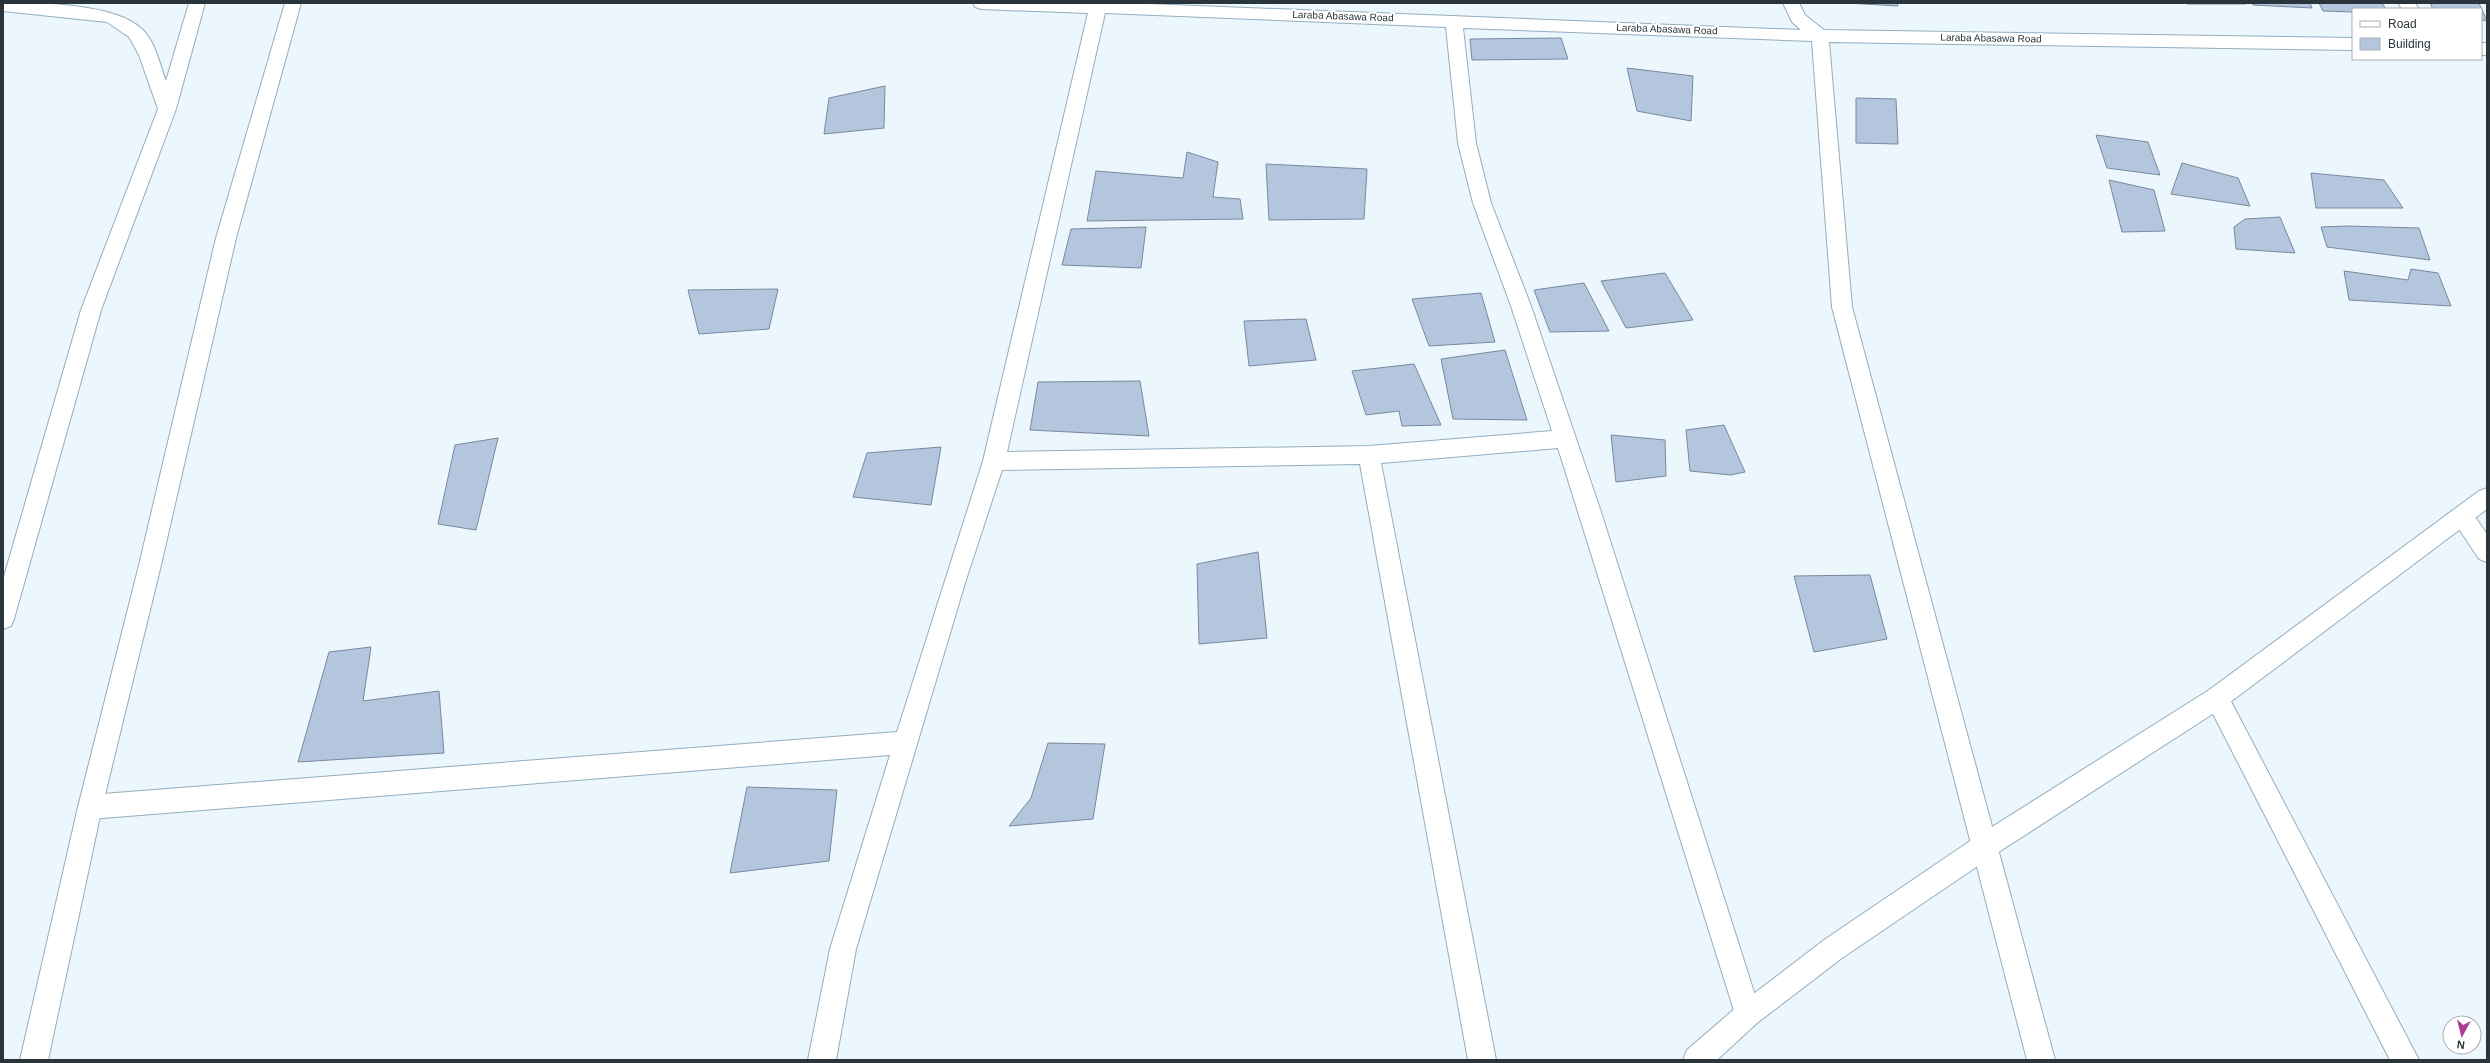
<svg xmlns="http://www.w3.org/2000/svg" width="2490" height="1063" font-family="Helvetica,sans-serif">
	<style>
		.building { fill: #b4c6de; stroke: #78899f }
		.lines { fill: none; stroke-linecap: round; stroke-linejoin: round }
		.minor-casing { stroke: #93aebf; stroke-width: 2 }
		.tertiary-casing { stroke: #93aebf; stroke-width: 2 }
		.primary-casing { stroke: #93aebf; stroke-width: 2 }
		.minor { fill: #fff; fill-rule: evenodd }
		.tertiary { fill: #fff; fill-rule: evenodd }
		.primary { fill: #fff; fill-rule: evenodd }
		.labels { text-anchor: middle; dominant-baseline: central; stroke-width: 4; stroke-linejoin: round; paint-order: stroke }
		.far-street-label { font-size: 10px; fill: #29343b; stroke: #fff }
	</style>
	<rect width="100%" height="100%" fill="#ebf6fd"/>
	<g class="building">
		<path d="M1847,3H1897L1898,6Z"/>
		<path d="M2186,3H2246V4H2187Z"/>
		<path d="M2252,3H2310L2312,8L2253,5Z"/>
		<path d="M2319,3H2382L2386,9H2353V12L2323,11Z"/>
		<path d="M2430,3H2479L2487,21L2481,20V9H2433Z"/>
		<path d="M1561,38L1568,59L1472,60L1470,39Z"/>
		<path d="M1627,68L1693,76L1691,121L1637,111Z"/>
		<path d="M885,86L884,128L824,134L829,98Z"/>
		<path d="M1856,98L1896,99L1898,144L1856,143Z"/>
		<path d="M2096,135L2148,142L2160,175L2107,168Z"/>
		<path d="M1187,152L1218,162L1213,197L1240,199L1243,219L1087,221L1096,171L1183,178Z"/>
		<path d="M2182,163L2238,178L2250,206L2171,194Z"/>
		<path d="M1266,164L1367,169L1364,219L1269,220Z"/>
		<path d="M2311,173L2384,180L2403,208H2316Z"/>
		<path d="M2109,180L2154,190L2165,231L2122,232Z"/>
		<path d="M2280,217L2295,253L2236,249L2234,227L2245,219Z"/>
		<path d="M2347,226L2419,228L2430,260L2327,247L2321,227Z"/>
		<path d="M1146,227L1141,268L1062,265L1071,229Z"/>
		<path d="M2411,269L2438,273L2451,306L2349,300L2344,271L2408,280Z"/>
		<path d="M1665,273L1693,320L1626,328L1601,281Z"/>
		<path d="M1584,283L1609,331L1550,332L1534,290Z"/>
		<path d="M778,289L769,329L699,334L688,290Z"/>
		<path d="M1481,293L1495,342L1429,346L1412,299Z"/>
		<path d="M1306,319L1316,360L1249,366L1244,321Z"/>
		<path d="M1505,350L1527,420L1453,419L1441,359Z"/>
		<path d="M1414,364L1441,425L1402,426L1399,411L1366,415L1352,371Z"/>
		<path d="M1140,381L1149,436L1030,430L1038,382Z"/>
		<path d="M1724,425L1745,472L1731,475L1690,471L1686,430Z"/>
		<path d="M1611,435L1665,440L1666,476L1616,482Z"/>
		<path d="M498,438L476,530L438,524L455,445Z"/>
		<path d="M941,447L931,505L853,497L867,453Z"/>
		<path d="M1258,552L1267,638L1199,644L1197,564Z"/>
		<path d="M1870,575L1887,639L1814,652L1794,576Z"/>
		<path d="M371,647L363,701L439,691L444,753L298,762L329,652Z"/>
		<path d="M1048,743L1105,744L1093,819L1009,826L1031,798Z"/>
		<path d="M747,787L837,790L829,861L730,873Z"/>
	</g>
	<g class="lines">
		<defs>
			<g id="minor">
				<path d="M973,3H1123L1801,30L1792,22L1783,3H1799L1805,15L1824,30L2353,38V50L1829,42L1852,307L2055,1060H2027L1832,307L1812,41L1463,28L1476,143L1491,203L1531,306L1600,509L1761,1014L1757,1023L1748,1027L1739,1023L1735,1014L1558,448L1381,463L1496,1060H1468L1360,464L1002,470L965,583L856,949L836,1060H808L830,949L890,755L90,819L81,815L78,807L81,799L90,795L897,732L983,461L1088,13L981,9L975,7ZM1105,13L1446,27L1458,143L1473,203L1511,306L1552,431L1369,446L1007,452Z"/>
				<path d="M2398,3H2415L2419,9H2402Z"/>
				<rect x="2481" y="43" width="6" height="12"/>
				<path d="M2462,508L2470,510L2487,534V562L2479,559L2451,517L2454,510Z"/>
				<path d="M2217,687L2225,690L2419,1060H2390L2209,706L2205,698L2209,690Z"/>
			</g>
			<path id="tertiary" d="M2487,488V509L2225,706L1994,855L1842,958L1757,1023L1717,1060H1683L1687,1050L1739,1005L1824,940L1976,837L2209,690L2479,491Z"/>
			<g id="primary">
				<path d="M3,3C40,3 114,3 142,29C155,41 160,65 166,81L189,3H205L176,109L101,310L14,619L11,626L3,629V580L81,310L158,109L139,55L129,37L107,22L3,11Z"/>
				<path d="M285,3H301L236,238L161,565L102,807L48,1060H20L78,807L139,565L216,238Z"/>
			</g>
		</defs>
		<use href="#minor" class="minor-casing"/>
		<use href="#tertiary" class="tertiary-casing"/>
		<use href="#primary" class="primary-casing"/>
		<use href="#minor" class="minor"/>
		<use href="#tertiary" class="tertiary"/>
		<use href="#primary" class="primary"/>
	</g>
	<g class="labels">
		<g class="far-street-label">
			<text transform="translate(1343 16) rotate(2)">Laraba Abasawa Road</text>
			<text transform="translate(1667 29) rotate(2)">Laraba Abasawa Road</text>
			<text transform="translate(1991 38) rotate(1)">Laraba Abasawa Road</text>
		</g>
	</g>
	<rect width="2490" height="1063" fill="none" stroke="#29343b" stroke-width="8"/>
	<rect x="2352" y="8" width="130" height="52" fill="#ffffff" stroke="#a9aeb1"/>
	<rect x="2360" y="21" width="20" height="6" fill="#ffffff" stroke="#a9aeb1"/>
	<text x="2388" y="28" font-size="12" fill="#29343b">Road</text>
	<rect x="2360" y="38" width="20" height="12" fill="#b4c6de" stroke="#a9aeb1"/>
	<text x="2388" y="48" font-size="12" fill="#29343b">Building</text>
	<g transform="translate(2462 1035) rotate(187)"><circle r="19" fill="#ffffff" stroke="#a9aeb1"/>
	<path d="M0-3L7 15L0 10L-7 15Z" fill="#ae3c96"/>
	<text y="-6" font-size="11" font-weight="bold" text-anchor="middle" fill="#29343b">N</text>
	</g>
</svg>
